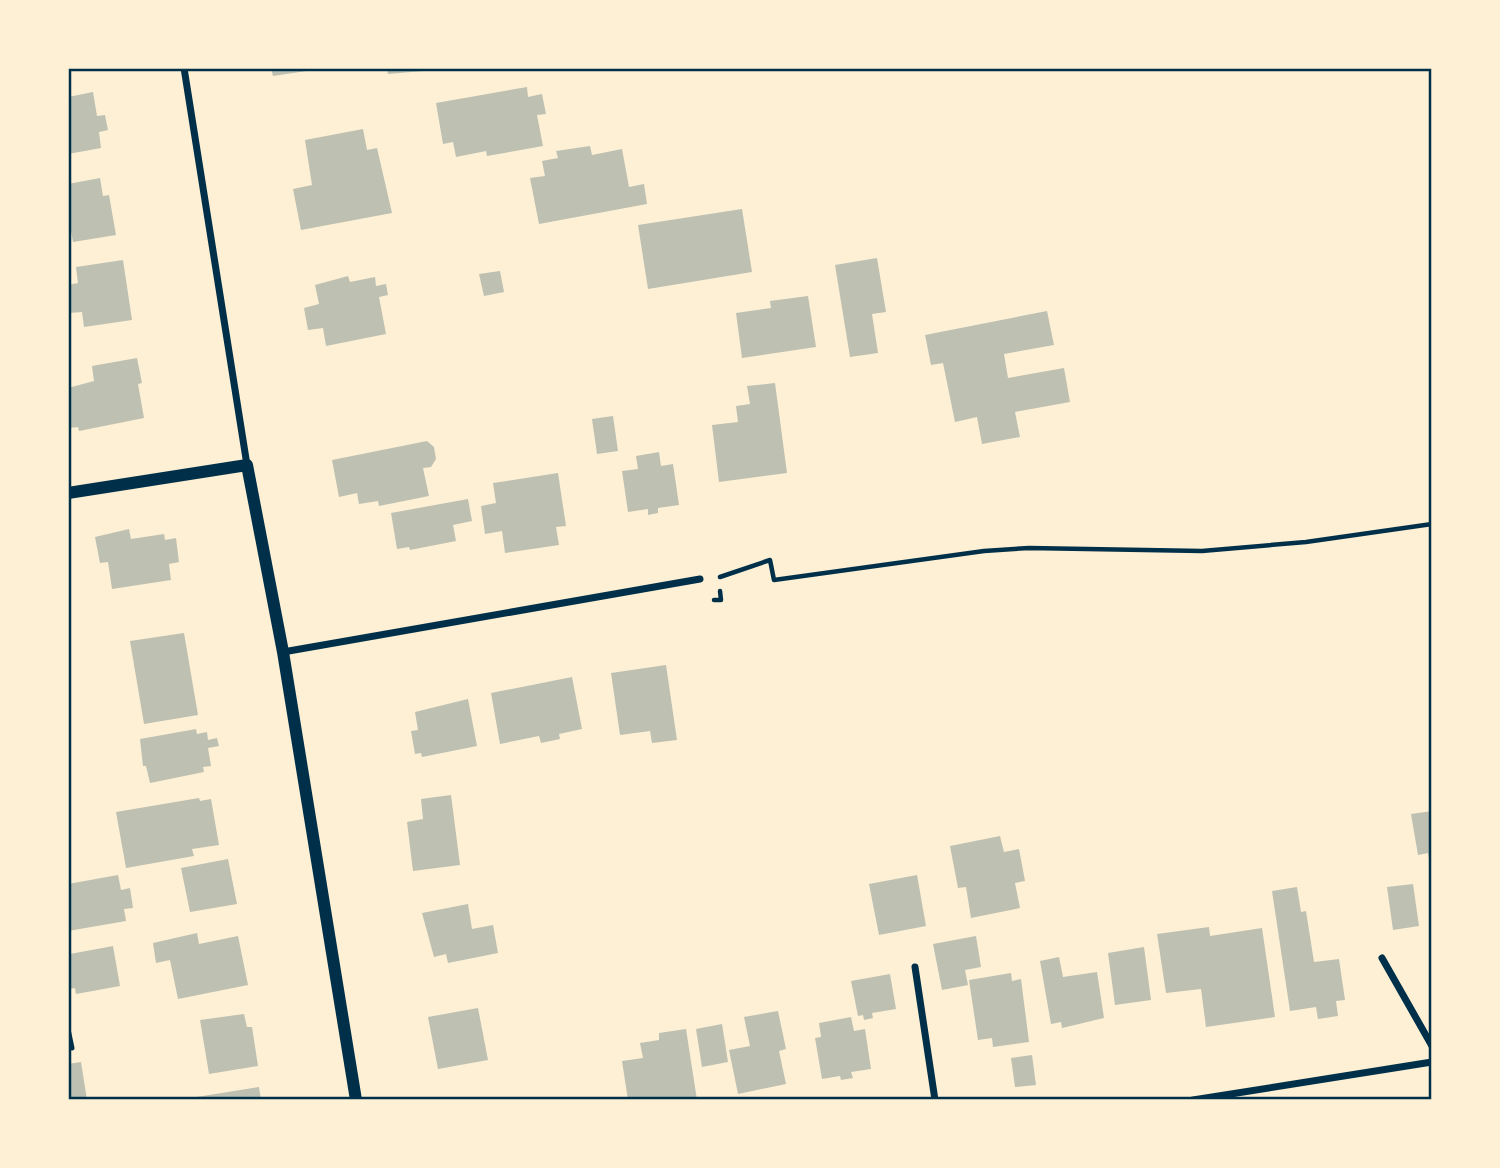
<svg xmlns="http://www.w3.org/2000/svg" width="1500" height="1168" font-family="Cabin,sans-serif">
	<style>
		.building { fill: #bec0b2 }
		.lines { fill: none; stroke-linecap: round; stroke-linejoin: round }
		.path { stroke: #003049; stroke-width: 4.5 }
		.service { stroke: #003049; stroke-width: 5 }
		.minor { stroke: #003049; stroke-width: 7 }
		.tertiary { stroke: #003049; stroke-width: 12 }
		.neatline { fill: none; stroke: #003049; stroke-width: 2.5 }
	</style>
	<rect width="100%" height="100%" fill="#fdf0d5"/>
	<g class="building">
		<path d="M271,68H313V70L273,76Z"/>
		<path d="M387,68H435V70L388,74Z"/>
		<path d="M527,87L528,97L542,94L546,114L537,115L543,146L487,156L486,151L456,157L453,142L443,144L436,103Z"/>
		<path d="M93,92L97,116L105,115L108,130L99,132L101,148L68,154V97Z"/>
		<path d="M363,129L367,150L377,148L392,213L301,230L293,189L312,185L305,140Z"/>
		<path d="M590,146L592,155L622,149L629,187L644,184L647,204L539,224L530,178L545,176L542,161L558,158L556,151Z"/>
		<path d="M100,178L103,196L109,195L116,235L73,242L68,214V184Z"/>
		<path d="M742,209L752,272L648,289L638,225Z"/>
		<path d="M877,258L886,312L872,314L878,353L850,357L835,265Z"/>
		<path d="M123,260L132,320L84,327L82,312L69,313L68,285L78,283L76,267Z"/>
		<path d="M500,271L504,292L484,296L479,274Z"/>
		<path d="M348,276L350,282L375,277L376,286L386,284L388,295L379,297L386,334L326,346L323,328L308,330L304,308L319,304L315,285Z"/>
		<path d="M808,296L816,347L742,358L736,313L771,308L770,301Z"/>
		<path d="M1047,311L1054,345L1004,354L1008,378L1064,368L1070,402L1015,412L1020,437L982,444L977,417L955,422L943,363L931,365L925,335Z"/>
		<path d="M137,358L142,383L138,384L144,418L79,431L78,427L68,428V388L94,381L92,366Z"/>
		<path d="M775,383L787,473L719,482L712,425L738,422L736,406L750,404L747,386Z"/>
		<path d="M613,416L618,451L597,454L592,419Z"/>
		<path d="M427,441L434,447L436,459L431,467L423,468L429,496L379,506L378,501L359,504L357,493L339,497L332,460Z"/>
		<path d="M659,452L661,466L673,464L679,505L658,508V513L648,515V509L628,512L622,471L638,469L636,456Z"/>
		<path d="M558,473L566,526L556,527L559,545L505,553L502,531L485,534L481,506L496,503L493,483Z"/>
		<path d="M468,499L472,521L453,525L456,541L410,550L409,547L397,549L391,513Z"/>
		<path d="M129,529L131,539L164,534L165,540L176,538L179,562L169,564L171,580L112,589L108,562L100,563L95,537Z"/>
		<path d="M184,633L198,715L144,724L130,641Z"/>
		<path d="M666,665L677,740L652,743L650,731L620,735L611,673Z"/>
		<path d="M572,677L582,729L559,734L560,739L541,743L539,736L500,744L491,693Z"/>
		<path d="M468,699L477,746L422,757L421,753L415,754L411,731L418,730L415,712Z"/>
		<path d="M196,729L197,734L207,732L208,740L217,738L219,746L208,748L211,766L203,767L204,772L150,783L146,766H143L140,739Z"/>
		<path d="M451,795L460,865L413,871L407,822L423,819L421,799Z"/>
		<path d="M199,798L200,801L211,799L219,845L192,849L194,856L126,868L116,812Z"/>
		<path d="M1432,811V863L1430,864L1428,853L1418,855L1411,814Z"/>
		<path d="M1000,836L1004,852L1019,849L1025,881L1015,883L1020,908L971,918L966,887L958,888L950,846Z"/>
		<path d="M228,859L237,904L190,912L181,868Z"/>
		<path d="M118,875L121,890L130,888L133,908L124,909L126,921L68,931V884Z"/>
		<path d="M917,875L926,926L879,935L869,884Z"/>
		<path d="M1413,884L1419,926L1393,930L1387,887Z"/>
		<path d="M1297,887L1301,912L1306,911L1314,962L1339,959L1345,1000L1336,1001L1338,1016L1318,1019L1316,1007L1290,1011L1272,891Z"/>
		<path d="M468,904L472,929L493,925L498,953L448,963L446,954L434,957L422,913Z"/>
		<path d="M1209,927L1210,936L1262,928L1275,1017L1206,1027L1201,989L1166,993L1157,934Z"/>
		<path d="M197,933L199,944L238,936L248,985L178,999L170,960L156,963L153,943Z"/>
		<path d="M976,936L981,967L965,970L968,985L942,990L933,944Z"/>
		<path d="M113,946L120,986L76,994L75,988L69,989L70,954Z"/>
		<path d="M1144,947L1151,1000L1115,1005L1108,953Z"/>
		<path d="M1059,957L1063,977L1097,972L1104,1018L1062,1028L1061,1022L1051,1024L1040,961Z"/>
		<path d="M1011,973L1012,981L1021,979L1029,1042L993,1047L992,1038L978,1040L969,980Z"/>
		<path d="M890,974L896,1009L872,1013L873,1018L864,1020L863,1015L858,1016L851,981Z"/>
		<path d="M478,1008L488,1060L438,1069L428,1017Z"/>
		<path d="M778,1011L786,1049L779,1051L786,1084L738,1094L729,1050L750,1046L744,1017Z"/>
		<path d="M244,1014L247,1027H252L258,1066L209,1074L200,1020Z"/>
		<path d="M851,1017L854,1031L865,1029L871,1069L851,1072L853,1078L841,1080L840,1076L822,1079L815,1038L821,1037L819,1023Z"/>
		<path d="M722,1024L728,1062L702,1067L696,1029Z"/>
		<path d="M686,1029L697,1100H628L622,1061L643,1058L640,1043L659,1040V1033Z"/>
		<path d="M1032,1055L1036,1085L1015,1087L1011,1058Z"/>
		<path d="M81,1062L87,1100H68V1064Z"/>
		<path d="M259,1087L261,1100H190V1098Z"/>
	</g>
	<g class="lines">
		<g class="path">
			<path d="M720,577L770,560L774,580L984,551L1029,548L1202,551L1306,542L1432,524"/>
			<path d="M714,600H721L720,591"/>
		</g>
		<path class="service" d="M68,1029L72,1048"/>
		<g class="minor">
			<path d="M184,68L247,465"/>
			<path d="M283,652L700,579"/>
			<path d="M1382,958L1432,1046"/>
			<path d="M915,967L935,1100"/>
			<path d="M1193,1100L1432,1062"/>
		</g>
		<path class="tertiary" d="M68,493L247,465L283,652L356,1100"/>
	</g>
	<rect width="1500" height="1168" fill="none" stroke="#fdf0d5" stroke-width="140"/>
	<rect x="70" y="70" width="1360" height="1028" class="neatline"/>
</svg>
